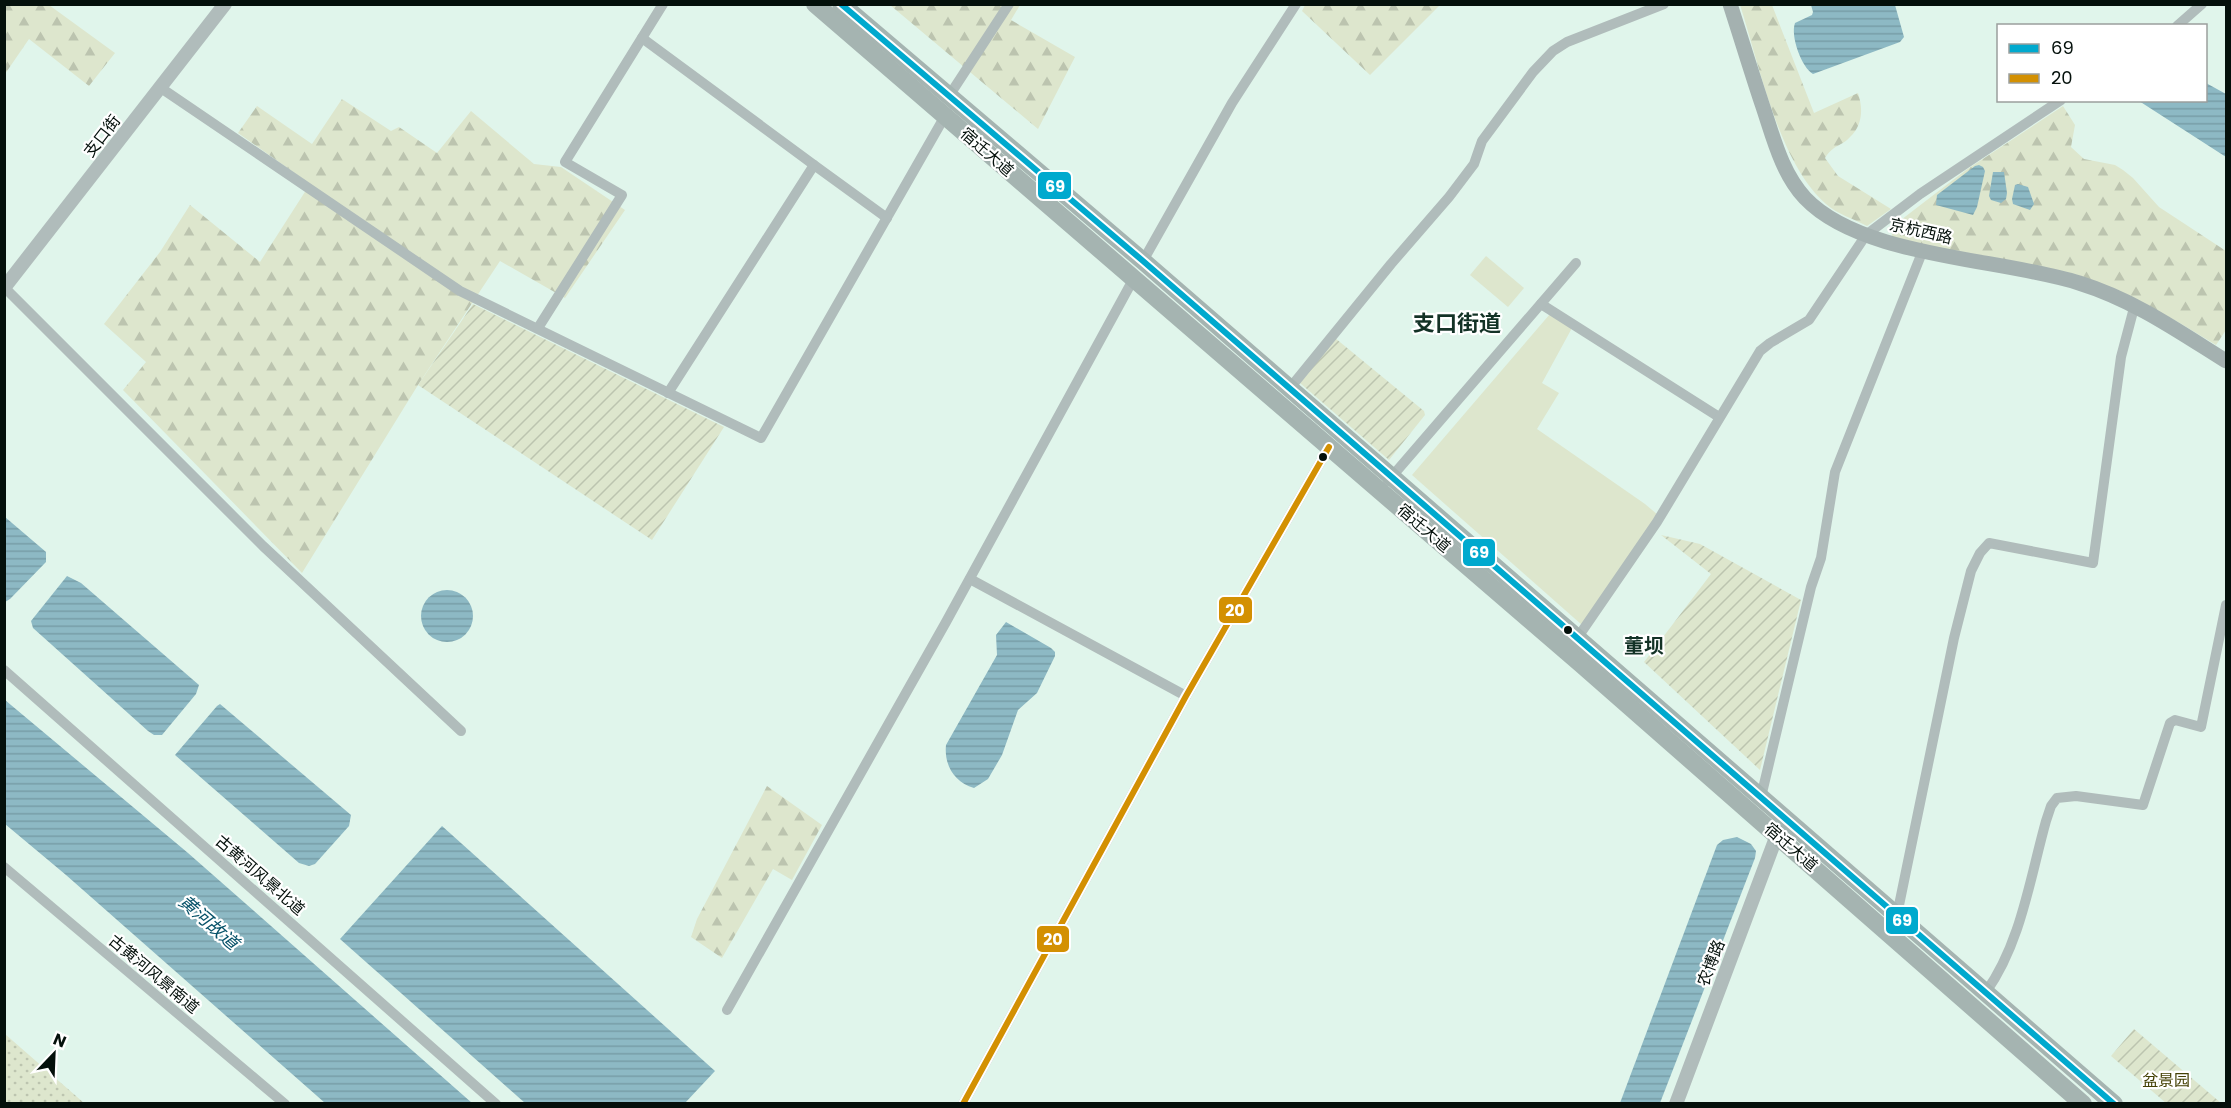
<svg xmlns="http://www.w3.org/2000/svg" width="2231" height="1108" font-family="Poppins,'Noto Sans SC',sans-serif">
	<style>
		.grass { fill: url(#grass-dots) }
		.forest { fill: url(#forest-firs) }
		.park { fill: #dde6cd }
		.garden { fill: url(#garden-furrows) }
		.water { fill: url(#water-rules) }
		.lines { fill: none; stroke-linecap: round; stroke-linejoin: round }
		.minor { stroke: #b0bcbb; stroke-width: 10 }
		.tertiary { stroke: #b0bcbb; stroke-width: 14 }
		.secondary { stroke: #a4b1b0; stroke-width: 15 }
		.primary { stroke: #a5b4b1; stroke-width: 18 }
		.bus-1-casing { stroke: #fff; stroke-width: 10 }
		.bus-2-casing { stroke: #fff; stroke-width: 10 }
		.bus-1 { stroke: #00a9ce; stroke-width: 6 }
		.bus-2 { stroke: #d39002; stroke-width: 6 }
		.bus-dot { fill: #04100b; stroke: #fff; stroke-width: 2 }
		.labels { text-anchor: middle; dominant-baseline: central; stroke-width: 4.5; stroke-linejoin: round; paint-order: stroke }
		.street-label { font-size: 16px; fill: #04100b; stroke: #fff }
		.park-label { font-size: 16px; fill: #444105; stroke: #fff }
		.water-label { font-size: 18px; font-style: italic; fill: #075269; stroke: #fff }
		.quarter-label { font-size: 20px; font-weight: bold; fill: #133226; stroke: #fff }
		.district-label { font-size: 22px; font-weight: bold; fill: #133226; stroke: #fff }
		.line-badge { stroke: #fff; stroke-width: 2 }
		.badge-label { font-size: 16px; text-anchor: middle; font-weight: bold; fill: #fff }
	</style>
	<defs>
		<pattern id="grass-dots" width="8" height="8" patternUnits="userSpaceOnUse" patternTransform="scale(1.5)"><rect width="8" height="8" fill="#dde6cd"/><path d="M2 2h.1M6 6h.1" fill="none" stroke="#bcc4af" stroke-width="1.8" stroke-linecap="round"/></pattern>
		<pattern id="forest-firs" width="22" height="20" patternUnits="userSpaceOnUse" patternTransform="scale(1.5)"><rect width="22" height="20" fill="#dde6cd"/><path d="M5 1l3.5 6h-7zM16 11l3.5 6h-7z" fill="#bcc4af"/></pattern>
		<pattern id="garden-furrows" width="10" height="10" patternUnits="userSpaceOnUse" patternTransform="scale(1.5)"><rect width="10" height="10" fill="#dde6cd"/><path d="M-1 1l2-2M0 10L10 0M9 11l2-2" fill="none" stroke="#bcc4af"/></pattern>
		<pattern id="water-rules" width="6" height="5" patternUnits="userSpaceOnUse" patternTransform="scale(1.5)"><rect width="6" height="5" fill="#8db9c4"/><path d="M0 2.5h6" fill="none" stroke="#789ea7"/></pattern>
	</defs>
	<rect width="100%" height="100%" fill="#e0f5eb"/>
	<path class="grass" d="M4,1034H5L84,1103H5Z"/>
	<g class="forest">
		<path d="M5,4L49,5L115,53L89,86L29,39L5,74Z"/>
		<path d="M890,5H1020L1011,20L1075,57L1038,129Z"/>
		<path d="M1305,5V4L1440,5L1370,75L1302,11Z"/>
		<path d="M1740,5H1772L1814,113L1858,93C1863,108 1863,125 1850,137C1841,147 1834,144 1825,158L1838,176L1891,209L1867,226C1854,219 1837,214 1826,204C1779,164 1759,63 1740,5Z"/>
		<path d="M342,99L391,131L399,127L437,153L471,111L534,164L561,167L625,210L565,298L500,261L418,385L302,573L123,390L146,362L104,324L160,252L190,205L260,262L310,184L238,133L257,106L312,144Z"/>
		<path d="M2063,106L2075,125L2071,147L2084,159L2115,165L2123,170L2133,178L2159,207L2226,251V330L2216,345L2178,322L2119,291L1900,241L1892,236L1891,229L1897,223L1966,170Z"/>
		<path d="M767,786L822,825L792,880L773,869L722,958L691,937L697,919Z"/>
	</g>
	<g class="park">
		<path d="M1486,256L1524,288L1508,307L1470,275Z"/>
		<path d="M1550,314L1572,328L1542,383L1559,393L1537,429L1645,504L1658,515L1582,625L1412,475Z"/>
	</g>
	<g class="garden">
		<path d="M473,304L724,427L652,540L418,385Z"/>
		<path d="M1335,338L1424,411L1425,415L1389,460L1300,383Z"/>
		<path d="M1661,535L1700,544L1801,600L1760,770L1644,662L1711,574Z"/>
		<path d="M2134,1029L2221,1103H2166L2111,1056Z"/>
	</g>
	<g class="water">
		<path d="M1811,5H1895L1904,37L1900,42L1813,74C1802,68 1790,36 1795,23L1812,15L1813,12Z"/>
		<path d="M2206,83L2226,94V157L2139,101L2206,100Z"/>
		<path d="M1979,165L1983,167L1985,171L1977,207L1973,215L1936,205L1937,195L1975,166Z"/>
		<path d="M1993,172H2004L2007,193L2006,199L2001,203L1991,200L1989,196Z"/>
		<path d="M2018,184L2028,187L2034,204L2030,210L2013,204L2012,199L2015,185Z"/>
		<path d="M5,517L46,552V562L10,599L5,602Z"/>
		<path d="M67,576L81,583L199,685L196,694L162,735H154L148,731L33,628L31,621Z"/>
		<circle cx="447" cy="616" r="26"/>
		<path d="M1006,622L1051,648L1055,652V656L1037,693L1018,710L1002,755L988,779L974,788C954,782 944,765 946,745L997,655L996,635Z"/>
		<path d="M5,700L188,853L472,1103H325L66,875L5,824Z"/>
		<path d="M220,704L351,815L349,826L315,864L309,866L299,863L175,755L217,706Z"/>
		<path d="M442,826L715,1071L685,1103H525L340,939Z"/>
		<path d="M1737,837L1751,844L1756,851L1755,858L1660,1103H1620L1717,845L1723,840Z"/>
	</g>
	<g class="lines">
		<g class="minor">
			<path d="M2177,26L2202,4"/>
			<path d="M642,38L814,165"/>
			<path d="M161,88L460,291L761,438L945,116"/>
			<path d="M949,96L1009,4"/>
			<path d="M1143,261L1232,103L1296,4"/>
			<path d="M4,287L263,546L461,731"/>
			<path d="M1541,304L1719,417"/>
			<path d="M538,328L622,195L565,162L663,4"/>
			<path d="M1290,388L1391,264L1449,197L1474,164L1482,141L1533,72L1553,51L1567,42L1664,4"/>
			<path d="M668,393L814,165L887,218"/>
			<path d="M1388,481L1576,263"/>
			<path d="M970,579L1186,696"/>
			<path d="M1578,637L1657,522L1760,351L1770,343L1809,320L1866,235L1920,194L2061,100"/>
			<path d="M4,670L496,1104"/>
			<path d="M1761,797L1811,587L1821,558L1835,472L1923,250"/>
			<path d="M4,867L285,1104"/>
			<path d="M1897,915L1954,638L1971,571L1980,553L1989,543L2093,563L2121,357L2135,304"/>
			<path d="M1986,992C2021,943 2030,878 2046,821L2051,806L2057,798L2076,796L2143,805L2170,723L2175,720L2201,727L2226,605"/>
			<path d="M727,1010L946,622L1134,278"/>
			<path d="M963,1104L1186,696L1329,447"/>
		</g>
		<g class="tertiary">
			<path d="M4,288L225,4"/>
			<path d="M1676,1104L1777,835"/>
		</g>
		<path class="secondary" d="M1730,4C1741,38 1751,71 1762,104C1773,136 1781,172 1805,198C1862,258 2001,258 2079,283C2134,300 2178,331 2226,361"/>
		<g class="primary">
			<path d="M815,4L1581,664L2083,1104"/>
			<path d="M841,4L1143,261L2114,1104"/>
		</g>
		<defs>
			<path id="bus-1" d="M841,4L1143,261L2114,1104"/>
			<path id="bus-2" d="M963,1104L1186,696L1329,447"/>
		</defs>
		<use href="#bus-1" class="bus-1-casing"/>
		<use href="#bus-2" class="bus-2-casing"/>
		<use href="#bus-1" class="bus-1"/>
		<use href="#bus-2" class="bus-2"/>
	</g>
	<g class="bus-dot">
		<circle cx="1323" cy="457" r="5"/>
		<circle cx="1568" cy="630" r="5"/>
	</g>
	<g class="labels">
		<g class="street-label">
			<text transform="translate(102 136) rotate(-52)">支口街</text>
			<text transform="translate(987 152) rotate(41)">宿迁大道</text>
			<text transform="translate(1921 231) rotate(13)">京杭西路</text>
			<text transform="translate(1424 528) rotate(41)">宿迁大道</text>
			<text transform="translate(1791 847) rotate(41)">宿迁大道</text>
			<text transform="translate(260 875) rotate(41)">古黄河风景北道</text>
			<text transform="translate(1711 963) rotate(-69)">农博路</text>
			<text transform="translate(154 974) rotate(40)">古黄河风景南道</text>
		</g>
		<g class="park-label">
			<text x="2166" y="1080">盆景园</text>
		</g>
		<g class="water-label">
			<text transform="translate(209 922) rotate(41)">黄河故道</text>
		</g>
		<g class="quarter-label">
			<text x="1644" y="646">董坝</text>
		</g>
		<g class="district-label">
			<text x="1457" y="323">支口街道</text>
		</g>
	</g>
	<g class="line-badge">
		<rect x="1037" y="171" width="35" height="29" rx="6" fill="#00a9ce"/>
		<rect x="1462" y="538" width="34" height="29" rx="6" fill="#00a9ce"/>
		<rect x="1218" y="596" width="35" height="28" rx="6" fill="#d39002"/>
		<rect x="1885" y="906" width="34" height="29" rx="6" fill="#00a9ce"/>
		<rect x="1036" y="925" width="34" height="28" rx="6" fill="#d39002"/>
	</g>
	<g class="badge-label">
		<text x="1055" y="192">69</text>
		<text x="1479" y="558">69</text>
		<text x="1235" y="616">20</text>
		<text x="1902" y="926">69</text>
		<text x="1053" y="945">20</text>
	</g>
	<rect width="2231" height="1108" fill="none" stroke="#04100b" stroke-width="12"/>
	<rect x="1997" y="24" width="210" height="78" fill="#ffffff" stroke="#9b9f9d" stroke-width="1.5"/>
	<rect x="2009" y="44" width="30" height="9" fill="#00a9ce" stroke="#9b9f9d" stroke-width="1.5"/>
	<text x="2051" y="54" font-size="18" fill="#04100b">69</text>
	<rect x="2009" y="74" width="30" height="9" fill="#d39002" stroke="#9b9f9d" stroke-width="1.5"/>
	<text x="2051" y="84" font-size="18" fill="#04100b">20</text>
	<g transform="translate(54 1054) rotate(23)" stroke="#ffffff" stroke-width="4.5" paint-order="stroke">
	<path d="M0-4.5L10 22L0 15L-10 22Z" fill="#04100b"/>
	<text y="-9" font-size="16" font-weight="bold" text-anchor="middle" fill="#04100b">N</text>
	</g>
</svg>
